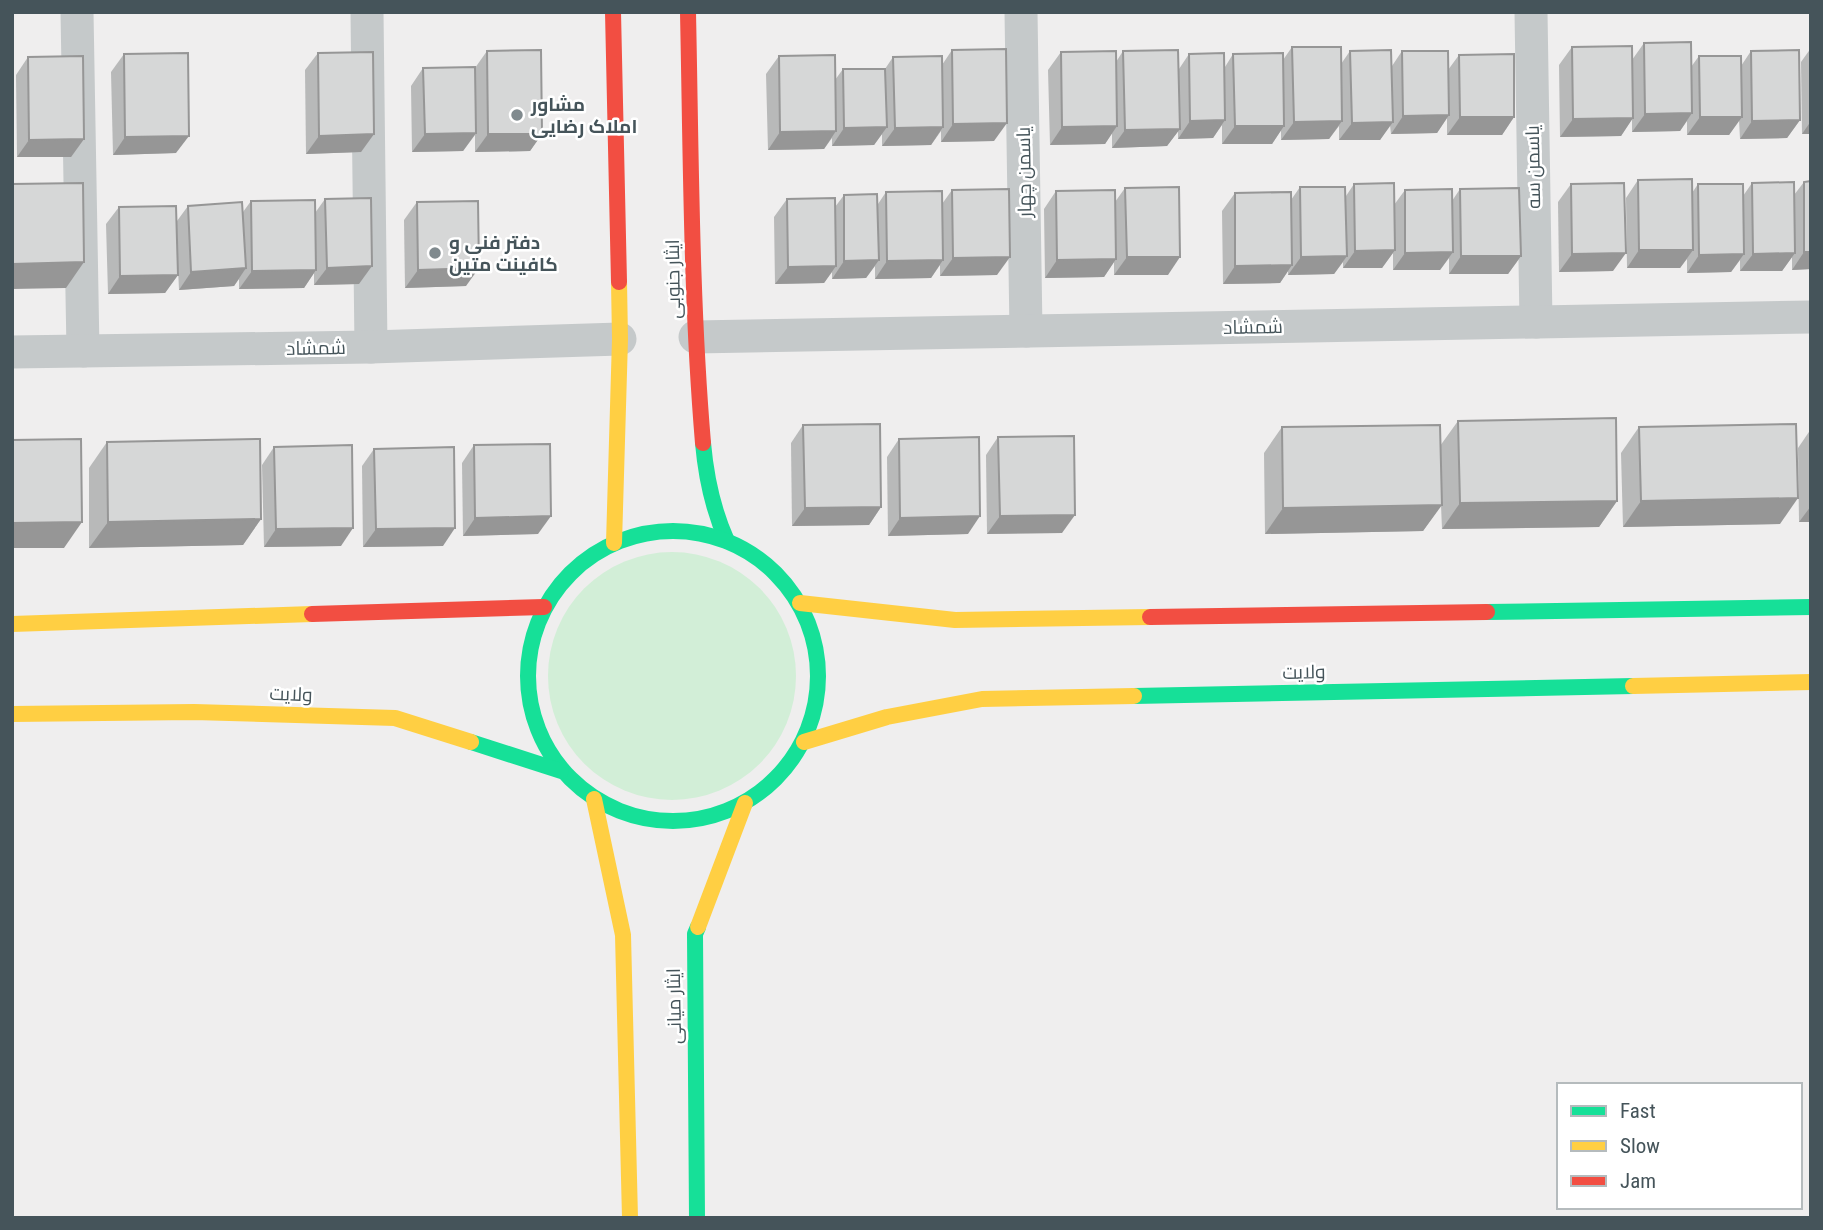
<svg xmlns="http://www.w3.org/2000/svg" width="1823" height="1230" font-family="'Roboto Condensed',Cairo,sans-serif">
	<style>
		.green { fill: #d2eed7 }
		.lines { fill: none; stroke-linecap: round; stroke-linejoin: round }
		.street { stroke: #c5c9ca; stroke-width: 33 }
		.fast { stroke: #16e098; stroke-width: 16 }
		.slow { stroke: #ffcf43; stroke-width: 16 }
		.jam { stroke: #f24e42; stroke-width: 16 }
		.wall { fill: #b8b9b9 }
		.shaded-wall { fill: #969696 }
		.building { fill: #d6d7d7; stroke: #969696; stroke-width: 2 }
		.poi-dot { fill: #808a8e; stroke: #fff; stroke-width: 2.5 }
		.labels { text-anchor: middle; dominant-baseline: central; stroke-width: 5; stroke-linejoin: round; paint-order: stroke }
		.poi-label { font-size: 19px; font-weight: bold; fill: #45545a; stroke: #fff; text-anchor: start }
		.street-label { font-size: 19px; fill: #45545a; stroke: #fff }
	</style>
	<rect width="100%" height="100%" fill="#efeeee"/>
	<circle class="green" cx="672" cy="676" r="124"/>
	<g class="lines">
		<g class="street">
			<path d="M77,12L83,351"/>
			<path d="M367,12L371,347"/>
			<path d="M1021,12L1026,331"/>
			<path d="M1531,12L1536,322"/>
			<path d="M695,337L1811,317"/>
			<path d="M12,352L371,347L620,339"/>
		</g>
		<g class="fast">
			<path d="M703,443C706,477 713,510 727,541"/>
			<circle cx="673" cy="676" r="145"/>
			<path d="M1487,612L1811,607"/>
			<path d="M1134,696L1633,686"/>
			<path d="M471,742L561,771"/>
			<path d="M697,1218L695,934L698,927"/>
		</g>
		<g class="slow">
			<path d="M614,543L620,339L619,282"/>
			<path d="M800,603L955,620L1150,617"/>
			<path d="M12,624L312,614"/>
			<path d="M1633,686L1811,682"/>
			<path d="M12,714L194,712L395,718L471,742"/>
			<path d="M804,742L887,717L982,699L1134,696"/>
			<path d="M594,799L623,935L630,1218"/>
			<path d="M698,927L745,803"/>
		</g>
		<g class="jam">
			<path d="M613,12L619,282"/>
			<path d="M688,12C691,156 691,300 703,443"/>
			<path d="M312,614L544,607"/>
			<path d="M1150,617L1487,612"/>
		</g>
	</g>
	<g class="wall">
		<path d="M1644,43L1691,67L1699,56L1741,66L1751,51L1800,120L1787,138L1740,139L1739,120L1729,135H1687V121L1680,131L1632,132V119L1621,136L1560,137L1559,65L1572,47L1632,60Z"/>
		<path d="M1292,47L1341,64L1350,51L1392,66L1402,51L1448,70L1459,55L1514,117L1502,135H1447V118L1437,133L1391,134L1390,125L1380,140H1339V126L1329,139L1281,140V130L1272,144H1222V125L1213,138L1178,139V131L1167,146L1112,148V133L1105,144L1050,145L1048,70L1061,52L1116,62L1123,51L1179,69L1189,54L1225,67L1233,54L1283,60Z"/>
		<path d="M1811,48V134H1802L1801,62Z"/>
		<path d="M952,50L994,141L941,142V131L931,145L882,146V134L874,145L832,146V138L824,149L768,150L766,74L779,56L835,80L843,69H885L893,57L942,65Z"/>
		<path d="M487,51L542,134L530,151L475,152V135L463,151L412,152L411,86L423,68H475Z"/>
		<path d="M318,53L374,134L361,152L306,154L305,70Z"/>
		<path d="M124,54L176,153L113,155L111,72Z"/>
		<path d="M28,57L84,139L71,157H17L16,75Z"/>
		<path d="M1638,180L1692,193L1698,184L1743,196L1752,183L1794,195L1804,182L1811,269L1792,270V257L1782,271H1740V260L1731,272L1687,273V259L1680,268H1627L1626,198Z"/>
		<path d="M1354,184L1394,205L1405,190L1452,201L1460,189L1521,256L1508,274H1449V258L1440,270H1393V253L1382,268H1343V262L1334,274L1288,275V271L1280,283L1223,284L1222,211L1235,193L1291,200L1300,187L1346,196Z"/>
		<path d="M1571,184L1613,271L1559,272L1558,202Z"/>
		<path d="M1125,188L1168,275H1114V262L1104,277L1045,278L1044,209L1056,191L1115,202Z"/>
		<path d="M952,190L997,275L940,276V265L931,278L875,279V266L866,278L832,279V272L824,283L775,284L774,217L787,199L835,207L844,195L878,204L886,192L942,204Z"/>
		<path d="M325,199L359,284L314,285V273L304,288L239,289V279L234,286L179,290L178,268V275L165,293L108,294L106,224L119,207L177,221L188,206L243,212L251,201L315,213Z"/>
		<path d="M417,202L466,286L405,288L404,220Z"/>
		<path d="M1458,421L1617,501L1599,527L1442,529L1441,505L1423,531L1265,534L1264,453L1282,427L1440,446Z"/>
		<path d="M803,425L881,507L869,525L792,526L791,443Z"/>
		<path d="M1639,427L1780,524L1623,527L1621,453Z"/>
		<path d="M1811,429V522H1799L1798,448Z"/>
		<path d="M998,437L1062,533L987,534L986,455Z"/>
		<path d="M899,439L968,534L888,536L887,457Z"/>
		<path d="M107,442L261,519L243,545L89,548V468Z"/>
		<path d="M474,445L538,534L463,536L462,463Z"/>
		<path d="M274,447L341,546L264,547L262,465Z"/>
		<path d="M374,449L443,546L363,547L362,466Z"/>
	</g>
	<g class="shaded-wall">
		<path d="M1692,113L1680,131L1632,132L1645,114Z"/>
		<path d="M1449,115L1437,133L1391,134L1403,116Z"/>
		<path d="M1460,117H1514L1502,135H1447Z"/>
		<path d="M1700,117H1742L1729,135H1687Z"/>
		<path d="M1633,118L1621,136L1560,137L1573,119Z"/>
		<path d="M1225,120L1213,138L1178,139L1190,121Z"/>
		<path d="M1800,120L1787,138L1740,139L1752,121Z"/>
		<path d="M1342,121L1329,139L1281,140L1294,122Z"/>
		<path d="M1811,121V134H1802Z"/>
		<path d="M1393,122L1380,140H1339L1352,123Z"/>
		<path d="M1007,123L994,141L941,142L953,124Z"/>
		<path d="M1117,126L1105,144L1050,145L1062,127Z"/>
		<path d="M1235,126H1284L1272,144H1222Z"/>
		<path d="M887,127L874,145L832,146L844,128Z"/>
		<path d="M943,127L931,145L882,146L895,128Z"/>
		<path d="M1180,129L1167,146L1112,148L1125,130Z"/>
		<path d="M836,131L824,149L768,150L780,132Z"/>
		<path d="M476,133L463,151L412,152L425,134Z"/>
		<path d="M374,134L361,152L306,154L319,136Z"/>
		<path d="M488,134H542L530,151L475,152Z"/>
		<path d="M189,136L176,153L113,155L125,137Z"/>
		<path d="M84,139L71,157H17L29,140Z"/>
		<path d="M1395,250L1382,268H1343L1355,251Z"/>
		<path d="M1639,250H1693L1680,268H1627Z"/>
		<path d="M1453,252L1440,270H1393L1405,253Z"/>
		<path d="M1804,252H1811V269L1792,270Z"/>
		<path d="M1626,253L1613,271L1559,272L1572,254Z"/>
		<path d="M1795,253L1782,271H1740L1753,254Z"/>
		<path d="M1744,254L1731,272L1687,273L1699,255Z"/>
		<path d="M1347,256L1334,274L1288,275L1301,257Z"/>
		<path d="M1461,256H1521L1508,274H1449Z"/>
		<path d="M1010,257L997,275L940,276L953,258Z"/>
		<path d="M1127,257H1180L1168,275H1114Z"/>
		<path d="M1116,259L1104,277L1045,278L1057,260Z"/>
		<path d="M879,260L866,278L832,279L844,261Z"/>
		<path d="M943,260L931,278L875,279L887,261Z"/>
		<path d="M84,262L66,288L12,289V264Z"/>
		<path d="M1292,265L1280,283L1223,284L1235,266Z"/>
		<path d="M372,266L359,284L314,285L327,268Z"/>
		<path d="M836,266L824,283L775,284L788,267Z"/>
		<path d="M246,268L234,286L179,290L191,272Z"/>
		<path d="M479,268L466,286L405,288L418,270Z"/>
		<path d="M316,270L304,288L239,289L252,271Z"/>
		<path d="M178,275L165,293L108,294L120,276Z"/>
		<path d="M1798,498L1780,524L1623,527L1641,501Z"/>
		<path d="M1617,501L1599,527L1442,529L1460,503Z"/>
		<path d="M1442,505L1423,531L1265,534L1283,508Z"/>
		<path d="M1811,506V522H1799Z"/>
		<path d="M881,507L869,525L792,526L805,508Z"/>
		<path d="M1075,515L1062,533L987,534L1000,516Z"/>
		<path d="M551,516L538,534L463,536L475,518Z"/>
		<path d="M980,516L968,534L888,536L900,518Z"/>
		<path d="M261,519L243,545L89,548L108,522Z"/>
		<path d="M82,522L64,548H12V523Z"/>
		<path d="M353,528L341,546L264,547L276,529Z"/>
		<path d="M455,528L443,546L363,547L376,529Z"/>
	</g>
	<g class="building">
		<path d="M1691,42L1692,113L1645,114L1644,43Z"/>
		<path d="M1632,46L1633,118L1573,119L1572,47Z"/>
		<path d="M1292,47H1341L1342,121L1294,122Z"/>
		<path d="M1006,49L1007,123L953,124L952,50Z"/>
		<path d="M541,50L542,134H488L487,51Z"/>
		<path d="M1178,50L1180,129L1125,130L1123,51Z"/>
		<path d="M1391,50L1393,122L1352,123L1350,51Z"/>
		<path d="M1799,50L1800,120L1752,121L1751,51Z"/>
		<path d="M1116,51L1117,126L1062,127L1061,52Z"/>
		<path d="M1402,51H1448L1449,115L1403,116Z"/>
		<path d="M373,52L374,134L319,136L318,53Z"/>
		<path d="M188,53L189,136L125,137L124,54Z"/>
		<path d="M1224,53L1225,120L1190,121L1189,54Z"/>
		<path d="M1283,53L1284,126H1235L1233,54Z"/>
		<path d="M1514,54V117H1460L1459,55Z"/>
		<path d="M835,55L836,131L780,132L779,56Z"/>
		<path d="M83,56L84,139L29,140L28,57Z"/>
		<path d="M942,56L943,127L895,128L893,57Z"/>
		<path d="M1699,56H1741L1742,117H1700Z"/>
		<path d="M12,60L13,135H12Z"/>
		<path d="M475,67L476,133L425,134L423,68Z"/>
		<path d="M843,69H885L887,127L844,128Z"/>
		<path d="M1692,179L1693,250H1639L1638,180Z"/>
		<path d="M1811,181V252H1804V182Z"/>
		<path d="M1794,182L1795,253L1753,254L1752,183Z"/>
		<path d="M83,183L84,262L12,264V184Z"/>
		<path d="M1394,183L1395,250L1355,251L1354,184Z"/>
		<path d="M1624,183L1626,253L1572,254L1571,184Z"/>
		<path d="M1698,184H1743L1744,254L1699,255Z"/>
		<path d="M1179,187L1180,257H1127L1125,188Z"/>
		<path d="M1300,187H1345L1347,256L1301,257Z"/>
		<path d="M1519,188L1521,256H1461L1460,189Z"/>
		<path d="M1009,189L1010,257L953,258L952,190Z"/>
		<path d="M1452,189L1453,252L1405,253V190Z"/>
		<path d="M1115,190L1116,259L1057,260L1056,191Z"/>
		<path d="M942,191L943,260L887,261L886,192Z"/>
		<path d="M1291,192L1292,265L1235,266V193Z"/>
		<path d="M877,194L879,260L844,261V195Z"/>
		<path d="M371,198L372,266L327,268L325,199Z"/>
		<path d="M835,198L836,266L788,267L787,199Z"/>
		<path d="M315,200L316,270L252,271L251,201Z"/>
		<path d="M478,201L479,268L418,270L417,202Z"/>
		<path d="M242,202L246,268L191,272L188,206Z"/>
		<path d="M176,206L178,275L120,276L119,207Z"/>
		<path d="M1616,418L1617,501L1460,503L1458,421Z"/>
		<path d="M880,424L881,507L805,508L803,425Z"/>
		<path d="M1796,424L1798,498L1641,501L1639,427Z"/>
		<path d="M1440,425L1442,505L1283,508L1282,427Z"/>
		<path d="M1074,436L1075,515L1000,516L998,437Z"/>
		<path d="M979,437L980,516L900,518L899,439Z"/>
		<path d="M81,439L82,522L12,523V440Z"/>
		<path d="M260,439L261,519L108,522L107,442Z"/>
		<path d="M550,444L551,516L475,518L474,445Z"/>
		<path d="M352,445L353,528L276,529L274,447Z"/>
		<path d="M454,447L455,528L376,529L374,449Z"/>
	</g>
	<g class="poi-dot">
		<circle cx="517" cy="115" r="7"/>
		<circle cx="435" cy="253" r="7"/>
	</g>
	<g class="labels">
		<g class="poi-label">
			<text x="531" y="104">مشاور<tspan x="531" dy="22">املاک رضایی</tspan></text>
			<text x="449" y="242">دفتر فنی و<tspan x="449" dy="22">کافینت متین</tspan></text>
		</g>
		<g class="street-label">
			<text transform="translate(1533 167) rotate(-91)">یاسمن سه</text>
			<text transform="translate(1024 172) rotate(-91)">یاسمن چهار</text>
			<text transform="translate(673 279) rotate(-91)">ایثار جنوبی</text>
			<text transform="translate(1253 327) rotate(-1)">شمشاد</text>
			<text transform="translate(316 348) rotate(-1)">شمشاد</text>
			<text transform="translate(1304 672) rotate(-1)">ولایت</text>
			<text transform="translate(291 694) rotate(2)">ولایت</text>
			<text transform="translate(674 1006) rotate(-91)">ایثار میانی</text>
		</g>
	</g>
	<rect width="1823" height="1230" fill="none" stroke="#45545a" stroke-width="28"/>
	<rect x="1557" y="1083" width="245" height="126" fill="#ffffff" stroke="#b5bbbd" stroke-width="2"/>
	<rect x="1571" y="1106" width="35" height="10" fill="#16e098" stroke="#b5bbbd" stroke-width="2"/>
	<text x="1620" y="1118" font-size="21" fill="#45545a">Fast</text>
	<rect x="1571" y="1141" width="35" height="10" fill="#ffcf43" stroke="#b5bbbd" stroke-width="2"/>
	<text x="1620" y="1153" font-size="21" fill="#45545a">Slow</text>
	<rect x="1571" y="1176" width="35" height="10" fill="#f24e42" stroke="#b5bbbd" stroke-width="2"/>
	<text x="1620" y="1188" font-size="21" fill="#45545a">Jam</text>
</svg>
